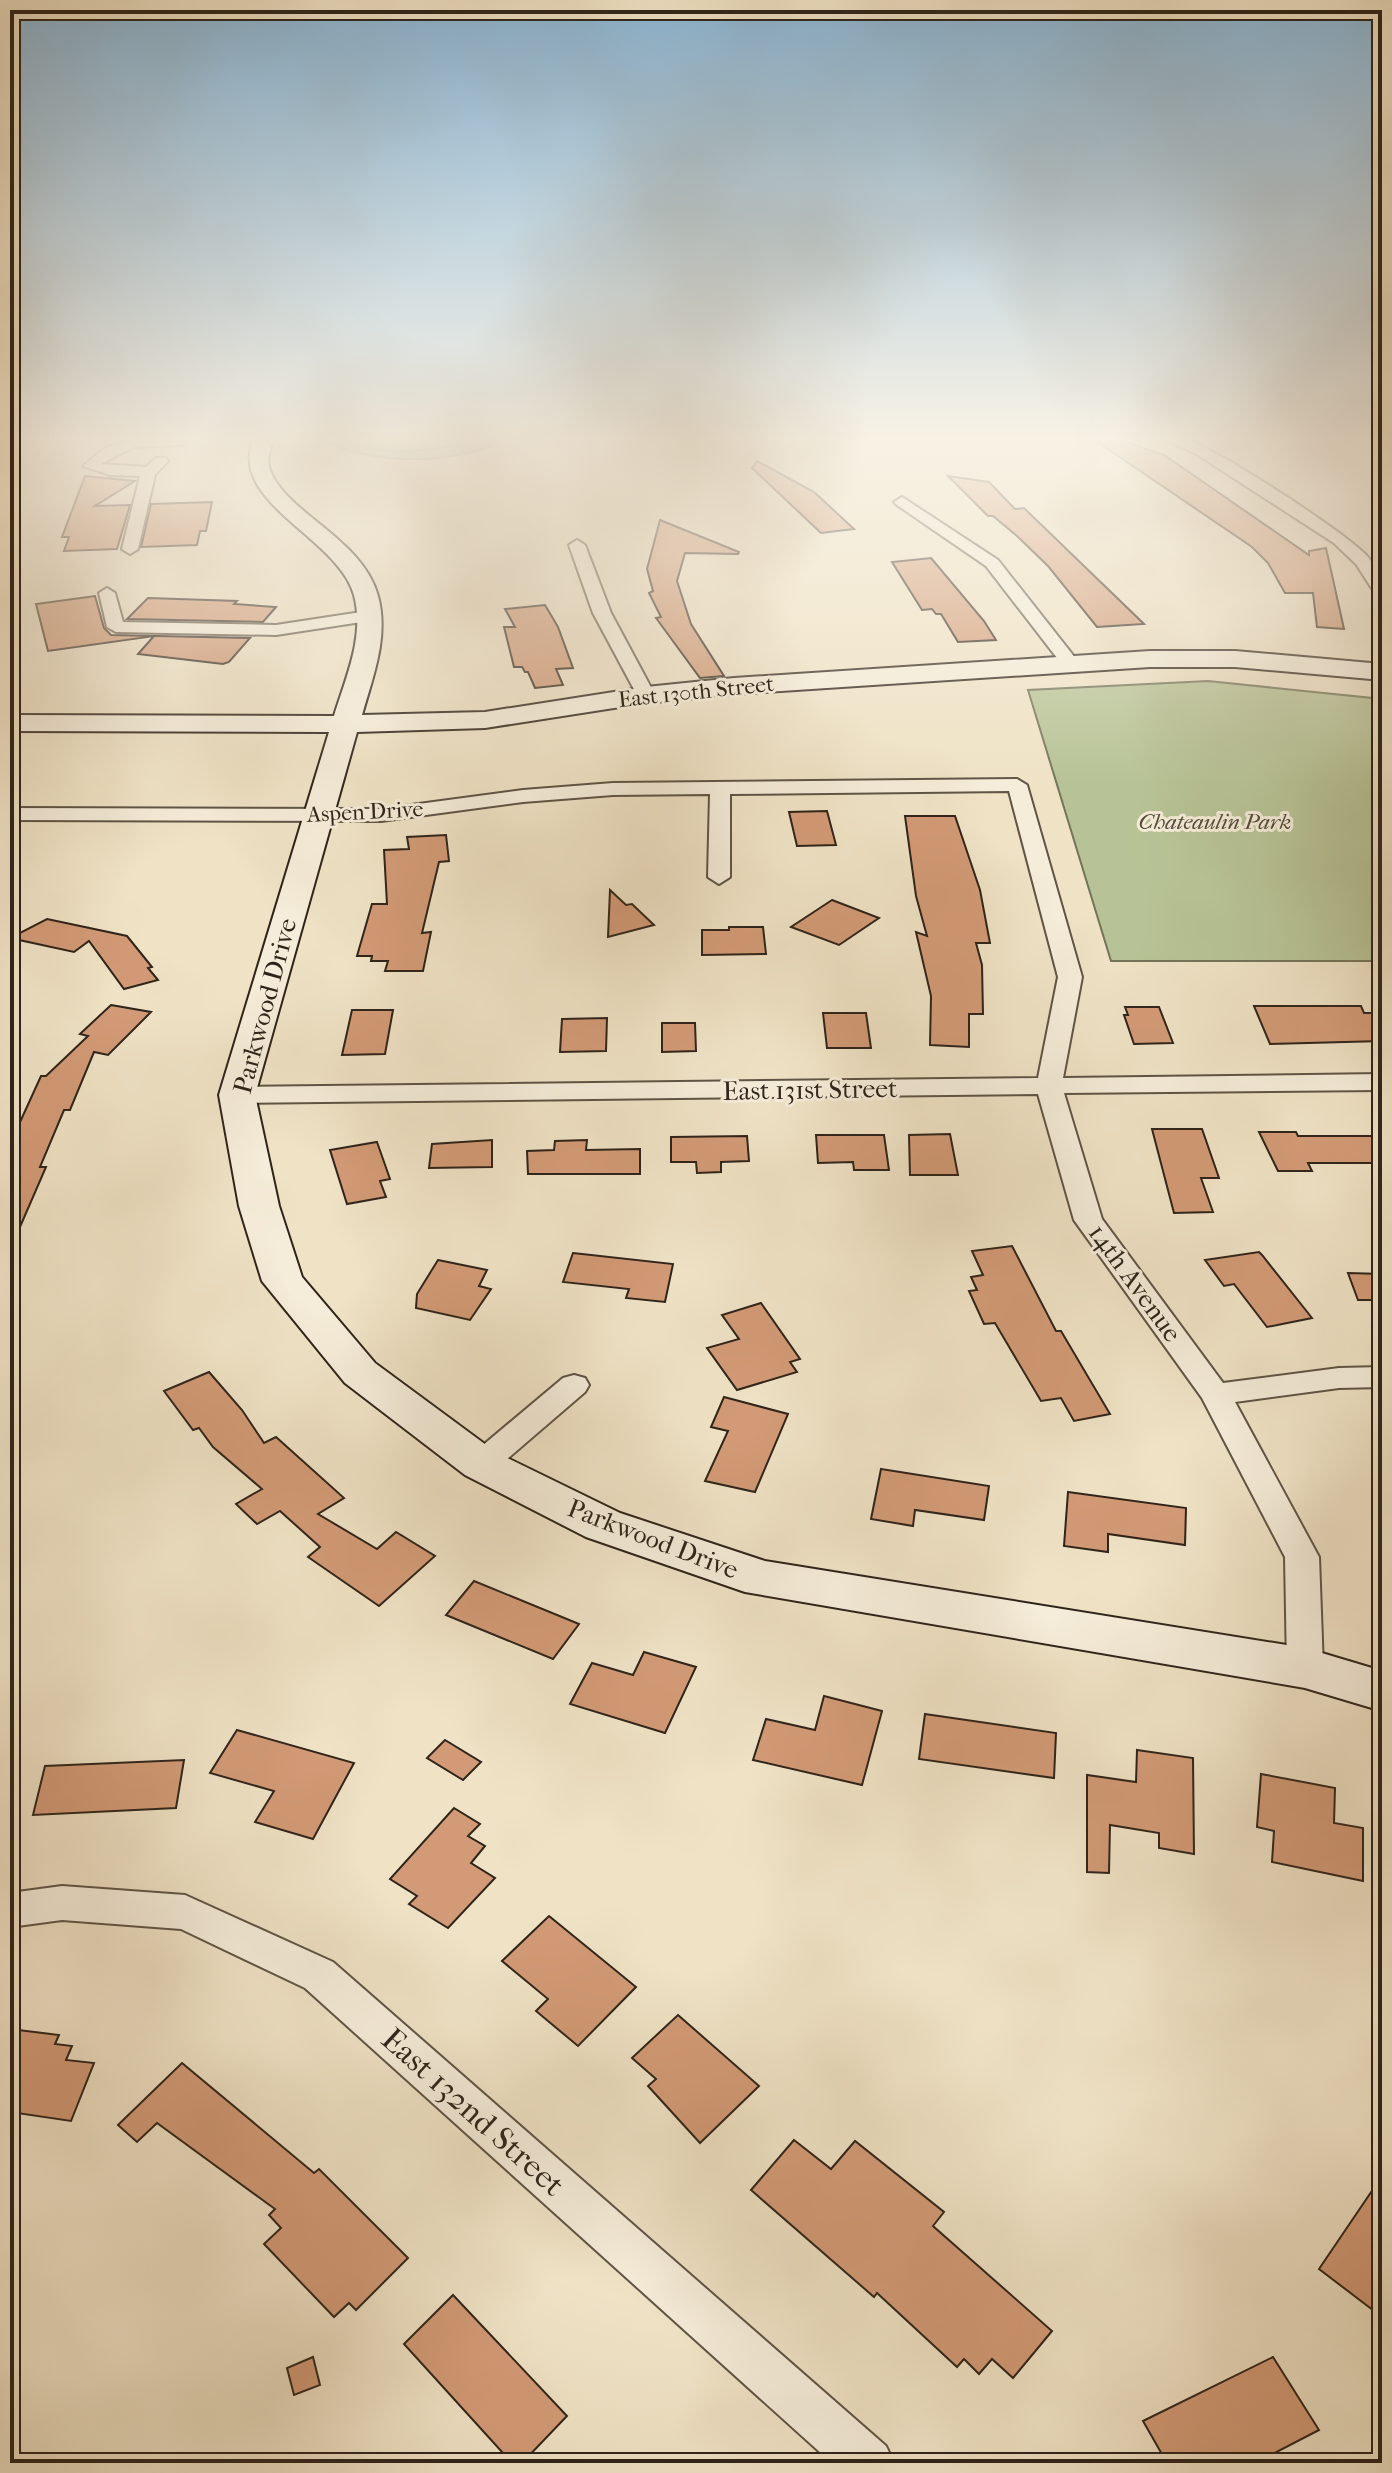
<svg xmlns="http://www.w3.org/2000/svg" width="1392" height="2473" font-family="'IM FELL French Canon',serif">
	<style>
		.green { fill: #b7c396; stroke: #737458; stroke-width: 2 }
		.water { fill: #9dbcbe; stroke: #717f7c; stroke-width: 2 }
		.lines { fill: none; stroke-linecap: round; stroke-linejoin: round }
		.shore { stroke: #66706c; stroke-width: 2 }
		.building { fill: #d29a76; stroke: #2f241a; stroke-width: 2 }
		.street-casing { stroke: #5f5445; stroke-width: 4 }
		.secondary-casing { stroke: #2f241a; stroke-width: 4 }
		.street { fill: #f5ecd9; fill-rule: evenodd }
		.secondary { fill: #f5ecd9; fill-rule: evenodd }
		.labels { text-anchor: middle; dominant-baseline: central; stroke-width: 6; stroke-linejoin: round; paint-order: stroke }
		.far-street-label { font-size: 22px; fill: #2f241a; stroke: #f5ecd9 }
		.far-park-label { font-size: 22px; font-style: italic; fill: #514c39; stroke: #f5ecd9 }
		.street-label { font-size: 26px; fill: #2f241a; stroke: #f5ecd9 }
		.near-street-label { font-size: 32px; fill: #2f241a; stroke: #f5ecd9 }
	</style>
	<rect width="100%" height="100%" fill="#efe2c5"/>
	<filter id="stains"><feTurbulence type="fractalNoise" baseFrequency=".0025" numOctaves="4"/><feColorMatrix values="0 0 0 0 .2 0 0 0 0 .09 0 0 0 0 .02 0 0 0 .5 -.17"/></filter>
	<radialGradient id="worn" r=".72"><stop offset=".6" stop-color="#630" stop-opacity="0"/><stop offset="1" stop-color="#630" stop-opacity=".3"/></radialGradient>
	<path class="green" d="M1208,681L1382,699V961H1111L1028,690Z"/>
	<path class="water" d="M320,438H507C462,466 365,466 320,438Z"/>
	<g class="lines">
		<path class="shore" d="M335,438C383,459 439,451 489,438"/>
	</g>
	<g class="building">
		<path d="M1102,438H1113L1164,455L1309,555V551L1326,548L1344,629L1317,627L1313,593H1285L1268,563L1252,547L1099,443Z"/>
		<path d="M757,461L814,492L854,529L821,533L752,468Z"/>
		<path d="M85,476L135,481L95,506L130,505L117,549L64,551L69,537H62Z"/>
		<path d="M948,476L989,482L1015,509L1024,508L1144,624L1097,627L1048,566L1017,536L993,516H988Z"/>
		<path d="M212,502L206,531H200L197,545L141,547L151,504Z"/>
		<path d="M660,520L739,552L738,554L685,553L677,581L691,624L724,676L700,678L656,618L661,617L649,593L653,591L647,569Z"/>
		<path d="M931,558L984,621L996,640L958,642L941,614H936L932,609L922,610L892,562Z"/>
		<path d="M95,596L104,628L111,635L250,638L229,662L223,664L138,654L154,636L48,651L36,604Z"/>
		<path d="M148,598L237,601L234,604L276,607L263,622L127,619Z"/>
		<path d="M545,605L558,627L573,668L556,669L563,685L535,688L528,672H525L522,667H514L504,627H515L505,609Z"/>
		<path d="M827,811L836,845L797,846L789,812Z"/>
		<path d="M905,816H955L980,890L990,943H976L982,965L983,1014H969V1047L930,1045L931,996L916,932L927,936L916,896Z"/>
		<path d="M446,835L449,861L439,862L422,933L431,932L423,971H385L388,961H371L372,956H357L372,904H387L384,850L409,849L407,837Z"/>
		<path d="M610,890L626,905L632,904L654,925L608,937Z"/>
		<path d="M832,900L879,918L839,945L791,927Z"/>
		<path d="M47,919L127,936L152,967L148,968L158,980L124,989L89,941L74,952L10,938Z"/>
		<path d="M729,927H763L766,954L702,955V930H729Z"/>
		<path d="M111,1005L151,1012L108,1055L94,1052L70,1110H64L40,1167H46L10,1250V1144L41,1076H46L88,1036L80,1034Z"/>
		<path d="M1254,1006H1361L1364,1013H1382V1041L1270,1044Z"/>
		<path d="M1125,1007H1159L1173,1043L1134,1044L1124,1015H1128Z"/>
		<path d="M352,1010H393L385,1054L342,1055Z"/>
		<path d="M823,1013H866L871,1048H827Z"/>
		<path d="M607,1018L606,1051L560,1052L562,1019Z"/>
		<path d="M662,1023H695L696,1051L662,1052Z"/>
		<path d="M1152,1129H1202L1219,1178H1201L1213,1212L1174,1213Z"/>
		<path d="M1259,1132H1296L1298,1136H1382V1163H1308L1312,1171H1278Z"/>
		<path d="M950,1134L958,1175H910L909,1135Z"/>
		<path d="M816,1135H884L889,1170H854L853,1162L818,1163Z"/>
		<path d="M747,1136L749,1161L721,1162V1172L697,1173L696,1162H671V1137Z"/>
		<path d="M492,1140V1167L429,1168L432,1144Z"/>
		<path d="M587,1140L586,1150L640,1149V1174H528L527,1151L554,1150L555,1141Z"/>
		<path d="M377,1142L390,1179L380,1181L386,1197L347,1204L330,1150Z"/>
		<path d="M1012,1246L1056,1331H1061L1110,1414L1074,1421L1061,1398L1041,1401L995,1323L984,1324L969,1291L977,1290L971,1277L983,1275L972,1251Z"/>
		<path d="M1259,1252L1262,1255L1312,1318L1267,1327L1234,1284L1224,1286L1205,1260Z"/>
		<path d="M573,1253L673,1264L665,1302L626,1298L629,1289L563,1282Z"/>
		<path d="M438,1260L487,1270L479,1286L491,1289L470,1320L416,1308L417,1294Z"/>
		<path d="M1348,1273L1382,1274V1300H1358Z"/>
		<path d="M761,1303L800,1359L790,1362L797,1372L737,1390L707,1348L739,1339L722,1315Z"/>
		<path d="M209,1372L242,1410L264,1443L276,1437L344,1498L318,1514L377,1549L396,1532L435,1556L379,1606L308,1557L320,1547L280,1511L257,1524L236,1504L262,1489L213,1447L199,1428L193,1430L164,1391Z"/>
		<path d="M724,1397L788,1414L755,1492L705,1481L728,1431L711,1427Z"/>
		<path d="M881,1469L989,1486L984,1520L915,1510L913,1526L871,1519Z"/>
		<path d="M1068,1492L1186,1508L1185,1545L1108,1534V1552L1064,1546Z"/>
		<path d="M474,1581L579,1624L553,1659L446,1615Z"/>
		<path d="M644,1652L696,1667L665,1733L570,1704L592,1663L633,1675Z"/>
		<path d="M824,1696L882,1711L862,1785L753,1760L766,1719L815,1730Z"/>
		<path d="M925,1714L1056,1733L1054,1778L919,1759Z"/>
		<path d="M237,1730L354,1763L313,1839L255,1822L274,1791L210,1773Z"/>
		<path d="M445,1740L481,1762L463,1780L427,1758Z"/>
		<path d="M1137,1750L1193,1758L1194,1854L1159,1848V1833L1110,1825L1109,1873L1087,1872V1775L1136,1782Z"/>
		<path d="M184,1760L176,1808L33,1815L45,1766Z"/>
		<path d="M1261,1774L1335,1788L1334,1823L1363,1828V1881L1272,1862L1274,1831L1257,1827Z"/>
		<path d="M454,1808L480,1824L468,1836L485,1846L471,1863L495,1878L448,1928L409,1904L417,1896L390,1879Z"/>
		<path d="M549,1916L636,1987L578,2046L536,2011L548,1999L502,1961Z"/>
		<path d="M678,2015L759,2086L700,2143L648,2086L656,2079L632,2058Z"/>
		<path d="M10,2029L59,2035L55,2044L72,2046L66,2060L94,2063L71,2121L10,2112Z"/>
		<path d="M182,2063L314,2173L319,2169L408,2258L356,2310L349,2303L334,2317L264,2244L281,2228L269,2215L275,2209L157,2123L137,2142L118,2125Z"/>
		<path d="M794,2140L831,2169L855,2141L944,2212L933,2226L1052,2331L1013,2378L992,2359L979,2374L964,2359L957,2367L877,2293L874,2297L751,2190Z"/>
		<path d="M1382,2176V2317L1319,2269Z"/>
		<path d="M453,2295L567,2416L522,2463H512L404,2344Z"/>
		<path d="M313,2357L320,2385L294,2395L287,2368Z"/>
		<path d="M1273,2357L1319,2430L1255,2463H1167L1143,2421Z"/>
	</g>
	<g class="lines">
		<defs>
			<g id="street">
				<path d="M138,438H185L188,441L181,445L134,447L101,464L146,467L156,458H166L168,461L155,475L138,549L130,554L122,549L140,476L110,475L83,466L105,448Z"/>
				<path d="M1163,438C1168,438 1176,437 1181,438C1209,443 1348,534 1368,557C1378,570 1382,580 1382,596L1376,595L1356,564L1334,543L1198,455Z"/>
				<path d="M902,497L998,560L1076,659L1079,663L1076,667H1064L986,566L897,505L894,502Z"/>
				<path d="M577,540L585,545L611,613L655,695L653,699L646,701L637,695L593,613L569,545Z"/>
				<path d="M107,588L115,593L123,622L276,625L368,611L377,616L368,621L276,635L116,632L107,627L99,593Z"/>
				<path d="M1017,779L1027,785L1082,977L1063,1078L1382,1074V1090L1064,1093L1102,1219L1223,1383L1339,1368L1382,1367V1387L1339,1388L1235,1402L1319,1557L1323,1668L1318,1678L1305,1682L1292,1678L1287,1668L1285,1557L1202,1398L1074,1220L1038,1094L237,1103L228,1100L224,1095L228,1090L237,1087L1038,1078L1058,977L1009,791L730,794V877L719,884L708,877L710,794L613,795L523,802L381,821L10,820V808L381,809L523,790L613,783Z"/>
				<path d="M574,1375L585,1378L589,1385L585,1392L492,1472L481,1475L470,1472L465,1464L470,1456L563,1378Z"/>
				<path d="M62,1886L185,1895L333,1962L886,2446L894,2463H832L305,1988L181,1929L62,1920L10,1927V1893Z"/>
			</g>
			<path id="secondary" d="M254,438H274C271,447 267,457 269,467C282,512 362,537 378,596C389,637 373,676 362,715L485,712L646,687L734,678L1150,651H1235L1382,664V680L1235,667H1150L734,694L646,703L485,728L357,732L255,1095L279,1206L302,1277L375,1363L497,1453L620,1513L765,1561L1305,1648L1382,1671V1711L1305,1688L745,1592L586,1537L465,1475L345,1383L262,1281L239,1206L219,1095L329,732L10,731V715L334,716C346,677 365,636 354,595C338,537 226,502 254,438Z"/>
		</defs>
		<use href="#street" class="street-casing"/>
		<use href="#secondary" class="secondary-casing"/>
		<use href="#street" class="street"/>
		<use href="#secondary" class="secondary"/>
	</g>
	<linearGradient id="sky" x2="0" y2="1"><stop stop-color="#8ab7d7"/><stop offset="0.56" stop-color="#f8f2e5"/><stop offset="1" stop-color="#f8f2e5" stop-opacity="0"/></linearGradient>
	<rect width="1392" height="784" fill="url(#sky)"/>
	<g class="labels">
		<g class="far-street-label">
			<text transform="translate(696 692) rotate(-6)">East 130th Street</text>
			<text transform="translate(365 812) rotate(-3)">Aspen Drive</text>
		</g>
		<g class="far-park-label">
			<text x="1215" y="822">Chateaulin Park</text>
		</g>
		<g class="street-label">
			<text transform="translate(265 1006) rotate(-75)">Parkwood Drive</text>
			<text transform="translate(810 1090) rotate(-1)">East 131st Street</text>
			<text transform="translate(1135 1283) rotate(54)">14th Avenue</text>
			<text transform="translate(653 1539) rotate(21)">Parkwood Drive</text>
		</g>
		<g class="near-street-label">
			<text transform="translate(473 2112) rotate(42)">East 132nd Street</text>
		</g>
	</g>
	<rect width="1392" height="2473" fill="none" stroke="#efe2c5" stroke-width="40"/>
	<rect x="12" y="12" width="1368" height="2449" fill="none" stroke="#2f241a" stroke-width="4"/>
	<rect x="20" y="20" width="1352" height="2433" fill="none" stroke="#2f241a" stroke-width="2"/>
	<rect width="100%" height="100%" filter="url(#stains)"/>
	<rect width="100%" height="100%" fill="url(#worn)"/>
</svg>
